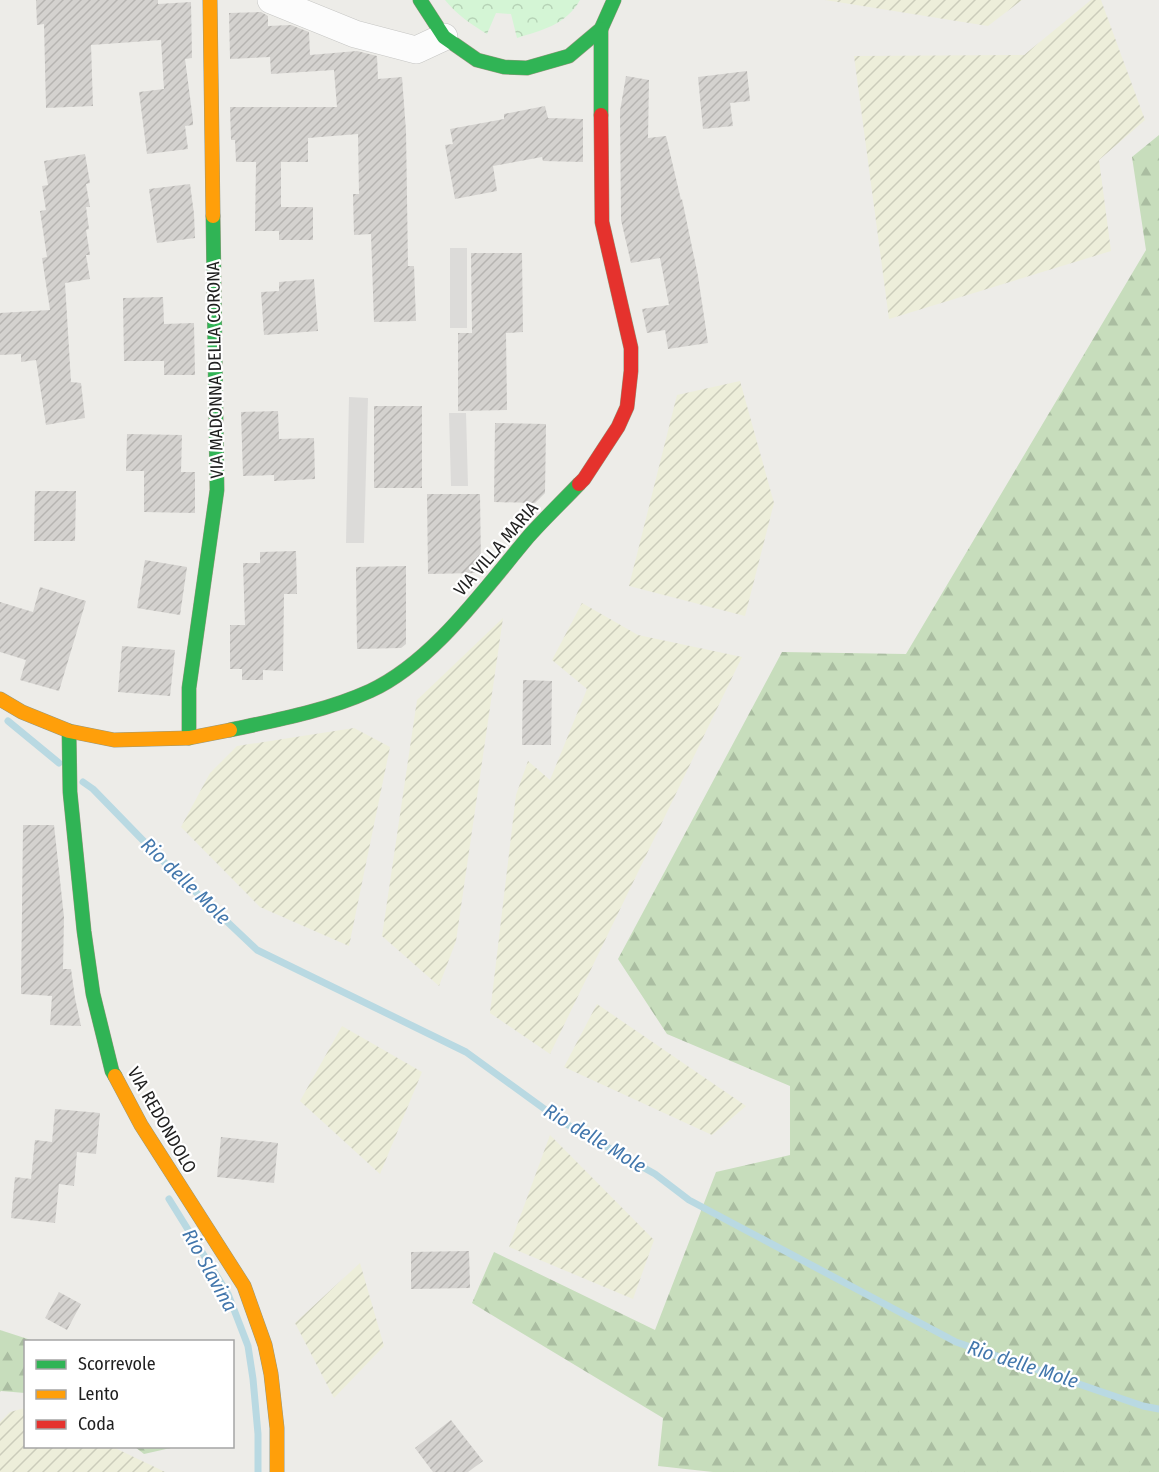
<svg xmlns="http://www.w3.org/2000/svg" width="1159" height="1472" font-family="'Fira Sans Condensed',sans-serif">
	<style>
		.residential { fill: #dcdbd9 }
		.farmland { fill: url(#farmland-furrows) }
		.forest { fill: url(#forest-firs) }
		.park { fill: url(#park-crowns) }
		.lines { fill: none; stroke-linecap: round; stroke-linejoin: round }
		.stream { stroke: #b9d9e2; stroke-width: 7 }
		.building { fill: url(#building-hatch) }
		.street-casing { stroke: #c6c6c4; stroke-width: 28 }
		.fast-casing { stroke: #96987e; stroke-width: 15 }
		.slow-casing { stroke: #96987e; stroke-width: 15 }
		.jam-casing { stroke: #96987e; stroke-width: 15 }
		.street { stroke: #fcfcfc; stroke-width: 27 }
		.fast { stroke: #30b455; stroke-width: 14 }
		.slow { stroke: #ff9f0a; stroke-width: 14 }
		.jam { stroke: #e5322d; stroke-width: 14 }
		.labels { text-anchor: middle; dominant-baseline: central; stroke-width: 4.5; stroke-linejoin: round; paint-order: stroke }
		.street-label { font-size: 18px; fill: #1f1f1f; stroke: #fff }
		.water-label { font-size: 20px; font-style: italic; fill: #4377ac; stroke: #fff }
	</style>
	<defs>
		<pattern id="farmland-furrows" width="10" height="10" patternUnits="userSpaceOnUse" patternTransform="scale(1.5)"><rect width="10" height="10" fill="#edeeda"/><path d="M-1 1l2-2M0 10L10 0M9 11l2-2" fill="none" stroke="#cbccbb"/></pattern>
		<pattern id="forest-firs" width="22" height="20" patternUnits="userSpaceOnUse" patternTransform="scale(1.5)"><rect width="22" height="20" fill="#c7ddbc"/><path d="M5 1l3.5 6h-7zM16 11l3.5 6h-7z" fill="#aabda1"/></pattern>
		<pattern id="park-crowns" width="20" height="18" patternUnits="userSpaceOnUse" patternTransform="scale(1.5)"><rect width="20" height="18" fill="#d4f5d5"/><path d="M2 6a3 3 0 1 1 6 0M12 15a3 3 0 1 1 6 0" fill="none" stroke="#b6d2b6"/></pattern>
		<pattern id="building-hatch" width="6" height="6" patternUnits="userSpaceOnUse" patternTransform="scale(1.5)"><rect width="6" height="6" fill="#d4d2cf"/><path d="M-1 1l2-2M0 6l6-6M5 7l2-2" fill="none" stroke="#b6b4b1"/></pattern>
	</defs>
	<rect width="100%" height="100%" fill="#edece8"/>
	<g class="residential">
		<rect x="450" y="248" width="17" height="80"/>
		<path d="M349,397L368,398L364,543H346Z"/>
		<path d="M449,413H466L468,486H451Z"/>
	</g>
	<g class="farmland">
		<path d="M825,0H1022L988,26Z"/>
		<path d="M1091,0H1101L1145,120L1099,160L1111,251L889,319L854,56L1024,55Z"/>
		<path d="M740,381L774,503L745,616L629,586L677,395Z"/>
		<path d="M582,603L638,635L742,657L550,1054L490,1013L516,795L528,761L550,780L587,689L552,660Z"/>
		<path d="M503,618L456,941L439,986L382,936L417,700Z"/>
		<path d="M354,728L390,747L349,946L260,907L181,827L210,773L237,746Z"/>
		<path d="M597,1004L746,1106L712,1135L564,1067Z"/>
		<path d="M342,1026L422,1072L380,1174L300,1101Z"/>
		<path d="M550,1135L654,1240L633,1299L509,1247Z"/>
		<path d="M360,1263L384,1346L334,1398L295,1323Z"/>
		<path d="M25,1408L26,1446L113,1447L165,1472H0V1422L10,1412Z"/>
	</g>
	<g class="forest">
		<path d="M1159,135V1472H713L658,1466L663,1418L472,1303L494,1252L655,1330L716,1172L790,1155V1086L667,1034L618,959L782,652L906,654L1146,250L1132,157Z"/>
		<path d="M0,1330L34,1341L26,1342L25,1393L1,1391L0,1392Z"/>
		<path d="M135,1447H175L144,1454Z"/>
	</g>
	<path class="park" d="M445,0H580C566,25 542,30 517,38L511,14L496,13L487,34C472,25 456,14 445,0Z"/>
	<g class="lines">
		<g class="stream">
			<path d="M8,721L59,763"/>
			<path d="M83,782L93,789L164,862L257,950L466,1052L561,1121L655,1174L689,1200L956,1342L1143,1406L1159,1409"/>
			<path d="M169,1199L228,1294L248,1346L253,1379L258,1434V1472"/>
		</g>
	</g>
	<g class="building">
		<path d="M36,0H158V4L191,2L192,58L185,59L193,120V125L185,126L188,149L147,154L139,92L164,89L161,40L91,45L93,106L46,108L44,24L37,25Z"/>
		<path d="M261,12L268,16V26L291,25L309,32L310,55L357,51L377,56L378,79L402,77L406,131L408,266H414L416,321L374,322L371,234L354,235L353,194H359L358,134L308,138V162H281V207H313V240H279V231H255L256,162H236L235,140H231L230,107H337L334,70L271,74L270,57L230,59L229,13Z"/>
		<path d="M747,71L750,101L730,103L733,126L703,129L698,77Z"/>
		<path d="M626,76L649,80L648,138L666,136L681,200L682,199L698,276L708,343L668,349L665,330L647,333L642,309L669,305L660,258L631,263L621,220L620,111Z"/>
		<path d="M545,106L548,118L583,119V162L543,161L542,157L493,166L497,191L455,199L445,145L453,144L450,129L504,119V114Z"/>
		<path d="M85,154L90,183L86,184L90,207H86L89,229L86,230L90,255H86L90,279L65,283L71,382L81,383L85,418L46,425L36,360L21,362V354L0,355V313L50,310L42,258L47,257L40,211L46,210L42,186L48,185L44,161Z"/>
		<path d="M190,184L194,214L195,238L157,243L149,189Z"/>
		<path d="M471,253H522L523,332L506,333L507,410L458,411V333H472Z"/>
		<path d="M314,279L318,331L264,335L261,292L279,291V282Z"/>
		<path d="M163,297L164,324L194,323L195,375H164V361H124L123,298Z"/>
		<rect x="374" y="406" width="48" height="82"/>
		<path d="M278,411L279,439L314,438L315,479L274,481V475L243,476L241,412Z"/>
		<path d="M495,423L546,424L545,493L535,503L494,502Z"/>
		<path d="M127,434L182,435L181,472H195V513L144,512V471H126Z"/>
		<path d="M35,491H76L75,541H34Z"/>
		<path d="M427,494H480L481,566L475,573L428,574Z"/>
		<path d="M296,551L297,594H284L283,671L263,670V680H242V669H230V625H245L243,563H260V552Z"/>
		<path d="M145,560L187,567L180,615L137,608Z"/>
		<path d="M406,566V644L401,648L357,649L356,567Z"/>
		<path d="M40,587L86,601L59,691L20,680L26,660L0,652V602L33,612Z"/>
		<path d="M122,646L175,650L170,696L118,692Z"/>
		<path d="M523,680L552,681L551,745H522Z"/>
		<path d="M23,825H54L64,917L63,969H71L75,998L81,1026L50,1025L52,996L21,994Z"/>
		<path d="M55,1109L100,1113L96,1154L77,1152L74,1186L59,1184L55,1223L11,1218L15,1177L31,1179L35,1140L52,1142Z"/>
		<path d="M221,1137L278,1143L274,1183L217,1177Z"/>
		<path d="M469,1251L470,1288L411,1289V1252Z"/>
		<path d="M59,1292L81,1304L67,1330L45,1318Z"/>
		<path d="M451,1420L483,1461L468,1472H433L415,1448Z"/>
	</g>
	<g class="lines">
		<defs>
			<path id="street" d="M271,0L355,34L416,50L444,37"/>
			<g id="fast">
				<path d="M420,0L444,37L477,60L504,67L527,68L569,56L601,29L614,0"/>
				<path d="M601,29V115"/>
				<path d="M230,730C277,720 326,711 370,691C433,662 485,588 529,536C545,518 563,501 579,484"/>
				<path d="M69,731L70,792L84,931L93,994L112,1071L115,1076"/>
				<path d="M189,738V688L217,490L213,216"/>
			</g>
			<g id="slow">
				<path d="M210,0L213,216"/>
				<path d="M0,699L22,712L69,731L114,740L189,738L230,730"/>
				<path d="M115,1076L141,1125L244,1286L265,1345L271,1374L277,1428V1472"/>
			</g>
			<path id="jam" d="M579,484L584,479L618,427L627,407L631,371V348L602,222L601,115"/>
		</defs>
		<use href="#street" class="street-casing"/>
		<use href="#fast" class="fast-casing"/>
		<use href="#slow" class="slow-casing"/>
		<use href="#jam" class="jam-casing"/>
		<use href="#street" class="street"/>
		<use href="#fast" class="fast"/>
		<use href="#slow" class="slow"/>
		<use href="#jam" class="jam"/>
	</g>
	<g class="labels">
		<g class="street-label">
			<text transform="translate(215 370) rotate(-91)">VIA MADONNA DELLA CORONA</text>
			<text transform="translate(496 549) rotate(-49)">VIA VILLA MARIA</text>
			<text transform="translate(162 1120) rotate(60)">VIA REDONDOLO</text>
		</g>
		<g class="water-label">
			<text transform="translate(186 881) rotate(44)">Rio delle Mole</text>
			<text transform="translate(595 1138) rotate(31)">Rio delle Mole</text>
			<text transform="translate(210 1270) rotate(61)">Rio Slavina</text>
			<text transform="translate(1023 1364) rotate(18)">Rio delle Mole</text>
		</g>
	</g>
	<rect x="24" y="1340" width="210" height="108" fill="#ffffff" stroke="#a5a5a5" stroke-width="1.5"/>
	<rect x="36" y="1360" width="30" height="9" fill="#30b455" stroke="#a5a5a5" stroke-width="1.5"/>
	<text x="78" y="1370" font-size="18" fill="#1f1f1f">Scorrevole</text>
	<rect x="36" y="1390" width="30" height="9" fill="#ff9f0a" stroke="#a5a5a5" stroke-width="1.5"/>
	<text x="78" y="1400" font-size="18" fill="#1f1f1f">Lento</text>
	<rect x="36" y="1420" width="30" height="9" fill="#e5322d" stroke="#a5a5a5" stroke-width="1.5"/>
	<text x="78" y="1430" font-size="18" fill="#1f1f1f">Coda</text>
</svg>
